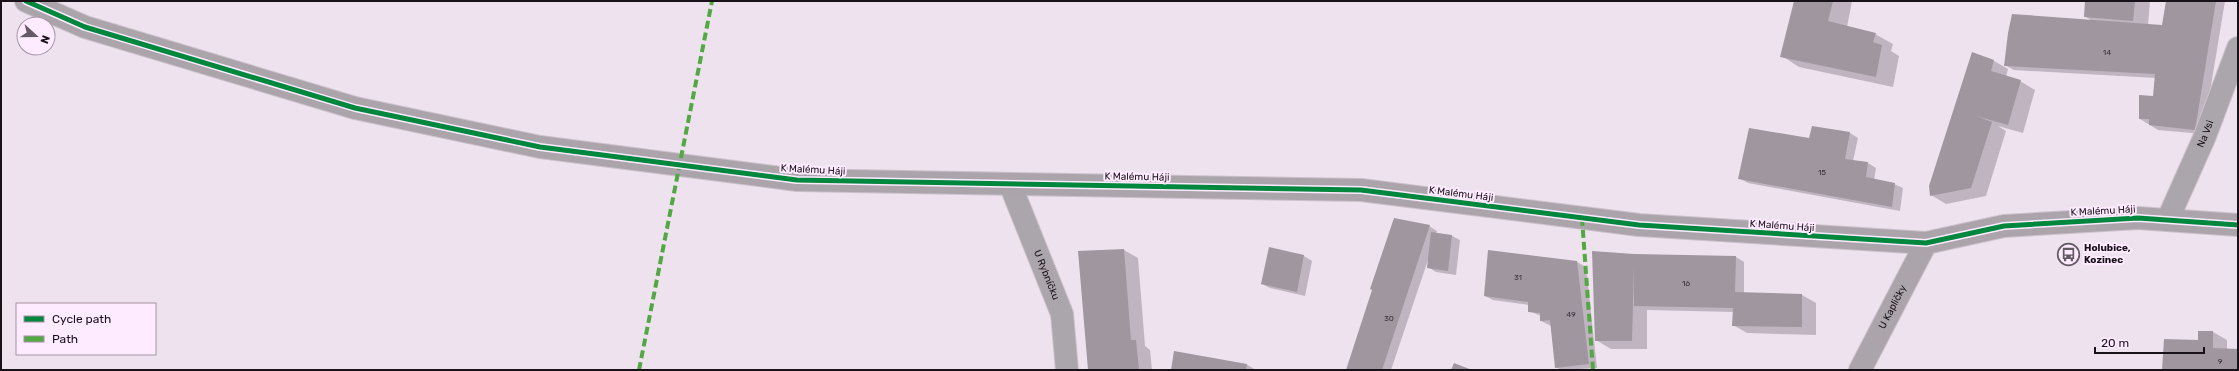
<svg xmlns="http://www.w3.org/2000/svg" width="2239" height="371" font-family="Rubik,sans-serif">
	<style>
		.shadow { fill: #0003 }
		.building { fill: #9f969f }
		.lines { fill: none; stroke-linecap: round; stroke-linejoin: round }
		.street-casing { stroke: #ccc1cc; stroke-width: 24 }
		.secondary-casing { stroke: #ccc1cc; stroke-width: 24 }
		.street { stroke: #aba6ab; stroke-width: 22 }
		.secondary { stroke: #aba5ab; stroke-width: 22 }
		.quiet { stroke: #52a842; stroke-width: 4; stroke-dasharray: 8 4; stroke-linecap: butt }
		.cycleway-casing { stroke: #ffebff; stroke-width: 8 }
		.cycleway { stroke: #00873e; stroke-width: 5 }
		.labels { text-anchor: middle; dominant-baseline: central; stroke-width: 4; stroke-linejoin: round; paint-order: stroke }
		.number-label { font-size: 8px; fill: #3a323a }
		.street-label { font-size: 10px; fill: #191119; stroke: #ffebff }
		.poi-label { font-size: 10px; font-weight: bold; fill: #191119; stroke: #ffebff; text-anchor: start }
	</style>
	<rect width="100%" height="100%" fill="#efe2ef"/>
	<g class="shadow">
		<path d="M1795,1H1852L1847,27L1875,34L1893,44L1891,51L1899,56L1893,87L1799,67L1782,56Z"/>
		<path d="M2086,1H2150L2148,25L2163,26L2167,1H2225L2203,134L2158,130L2140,119L2154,97L2156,78L2014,70L2005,65L2092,21L2085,16Z"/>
		<path d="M1973,54L1994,61L2008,69L2006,77L2020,81L2035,90L2023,133L1998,126L2006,131L1986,196L1946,204L1931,195Z"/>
		<path d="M1850,133L1858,138L1853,161L1868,163L1876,168L1874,180L1894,184L1903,188L1900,211L1748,183L1739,178L1810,139Z"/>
		<path d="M1429,226L1437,231L1436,234L1452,236L1460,240L1456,275L1436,272L1428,267V260L1391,370H1347Z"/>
		<path d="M1270,248L1304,256L1312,261L1305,296L1270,288L1262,284Z"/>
		<path d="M1124,250L1138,258L1145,346L1150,350L1152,370H1089Z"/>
		<path d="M1489,251L1577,262L1586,267L1597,368L1561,370L1556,367L1551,326L1541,321V316L1529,311V305L1493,300L1485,296Z"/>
		<path d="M1634,255L1736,257L1744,262V294L1802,295L1816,303V335L1747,333L1733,325L1734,312L1647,310V349H1611L1596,340Z"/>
		<path d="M2213,332L2227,340V350H2238V370H2163Z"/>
		<path d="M1246,364L1256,370H1172Z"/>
	</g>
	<g class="building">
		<path d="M1794,1H1833L1828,21L1876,33L1873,42L1882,45L1876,77L1780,57Z"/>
		<path d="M2085,1H2135L2133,21L2084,17Z"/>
		<path d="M2166,1H2216L2195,130L2149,125V119H2139V95L2153,96L2155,74L2004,66L2008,33L2012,14L2162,25Z"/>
		<path d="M1972,52L1994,60L1991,71L2021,80L2008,125L1976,116L1992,122L1971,188L1930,196L1929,186Z"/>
		<path d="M1812,126L1850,132L1845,159L1868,162L1866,177L1895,183L1892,207L1738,179L1749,128L1809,138Z"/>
		<path d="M1394,218L1430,225L1382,370H1346L1372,290L1370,289Z"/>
		<path d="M1431,232L1452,235L1448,271L1427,268Z"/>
		<path d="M1269,247L1304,255L1297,292L1261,284Z"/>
		<path d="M1124,249L1131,340H1136L1139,370H1088L1078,251Z"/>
		<path d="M1488,250L1577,261L1589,364L1555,368L1550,320L1540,321V313L1528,312V302L1484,296Z"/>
		<path d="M1592,251L1634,254L1736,256L1735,292L1802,294V327L1732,326L1733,308L1634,306V266L1632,341H1595Z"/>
		<path d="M2198,331H2213V348L2238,349V370H2162L2164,339L2198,340Z"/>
		<path d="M1174,351L1247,364L1246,370H1171Z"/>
		<path d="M1454,363L1472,370H1451Z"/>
	</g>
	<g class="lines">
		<defs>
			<g id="street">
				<path id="s1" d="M1010,184L1062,314L1067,370"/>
				<path id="s2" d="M2168,219L2205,136L2238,48"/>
			</g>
			<g id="secondary">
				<path d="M26,1L85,27L355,108L540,147L797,180L1361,190L1639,225L1926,243L2004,226L2138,218L2238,225"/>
				<path id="s3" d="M1860,370L1926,243"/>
			</g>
		</defs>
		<use href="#street" class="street-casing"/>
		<use href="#secondary" class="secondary-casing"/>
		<use href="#street" class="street"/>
		<use href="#secondary" class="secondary"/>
		<g class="quiet">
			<path d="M1582,218L1593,370"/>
			<path d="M639,370L712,1"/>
		</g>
		<defs>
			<path id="cycleway" d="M26,1L85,27L355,108L540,147L797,180L1361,190L1639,225L1926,243L2004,226L2138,218L2238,225"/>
		</defs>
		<use href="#cycleway" class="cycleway-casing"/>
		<use href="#cycleway" class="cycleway"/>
	</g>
	<defs>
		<symbol id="bus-ring" viewBox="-11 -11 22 22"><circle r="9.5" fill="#ffebff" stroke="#645a64" stroke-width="1.5"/><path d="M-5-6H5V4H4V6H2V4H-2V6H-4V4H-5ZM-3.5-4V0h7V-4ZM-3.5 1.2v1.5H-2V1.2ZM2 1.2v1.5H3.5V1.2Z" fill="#645a64"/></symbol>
	</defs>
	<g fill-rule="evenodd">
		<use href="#bus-ring" x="2056" y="242" width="25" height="25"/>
	</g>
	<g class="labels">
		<g class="number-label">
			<text x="2107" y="52">14</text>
			<text x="1822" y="172">15</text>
			<text x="1518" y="277">31</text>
			<text x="1686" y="283">16</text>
			<text x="1571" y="314">49</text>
			<text x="1389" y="318">30</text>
			<text x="2220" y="361">9</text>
		</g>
		<g class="street-label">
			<text stroke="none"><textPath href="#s2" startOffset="93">Na Vsi</textPath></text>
			<text transform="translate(813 170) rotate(3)">K Malému Háji</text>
			<text transform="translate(1137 177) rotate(1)">K Malému Háji</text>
			<text transform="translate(1461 194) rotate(7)">K Malému Háji</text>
			<text transform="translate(2103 211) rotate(-3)">K Malému Háji</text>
			<text transform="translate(1782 226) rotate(4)">K Malému Háji</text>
			<text stroke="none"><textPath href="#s1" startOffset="98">U Rybníčku</textPath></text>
			<text stroke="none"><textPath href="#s3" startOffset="71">U Kapličky</textPath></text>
		</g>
		<g class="poi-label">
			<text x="2084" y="248">Holubice,<tspan x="2084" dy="12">Kozinec</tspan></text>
		</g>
	</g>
	<rect width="2239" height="371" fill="none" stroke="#191119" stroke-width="4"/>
	<rect x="16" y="303" width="140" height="52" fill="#ffebff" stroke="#a394a3"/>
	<rect x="24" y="316" width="20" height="6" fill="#00873e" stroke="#a394a3"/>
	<text x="52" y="323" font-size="12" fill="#191119">Cycle path</text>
	<rect x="24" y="336" width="20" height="6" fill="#52a842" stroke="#a394a3"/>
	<text x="52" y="343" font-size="12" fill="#191119">Path</text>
	<g transform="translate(36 36) rotate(111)"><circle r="19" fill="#ffebff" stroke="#a394a3"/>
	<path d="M0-3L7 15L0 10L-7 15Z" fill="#645a64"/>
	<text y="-6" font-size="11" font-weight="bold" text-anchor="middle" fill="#191119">N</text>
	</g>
	<path d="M2095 347v6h109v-6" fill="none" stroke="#191119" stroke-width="2"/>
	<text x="2101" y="347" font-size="12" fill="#191119" stroke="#ffebff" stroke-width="3" paint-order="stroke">20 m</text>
</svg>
